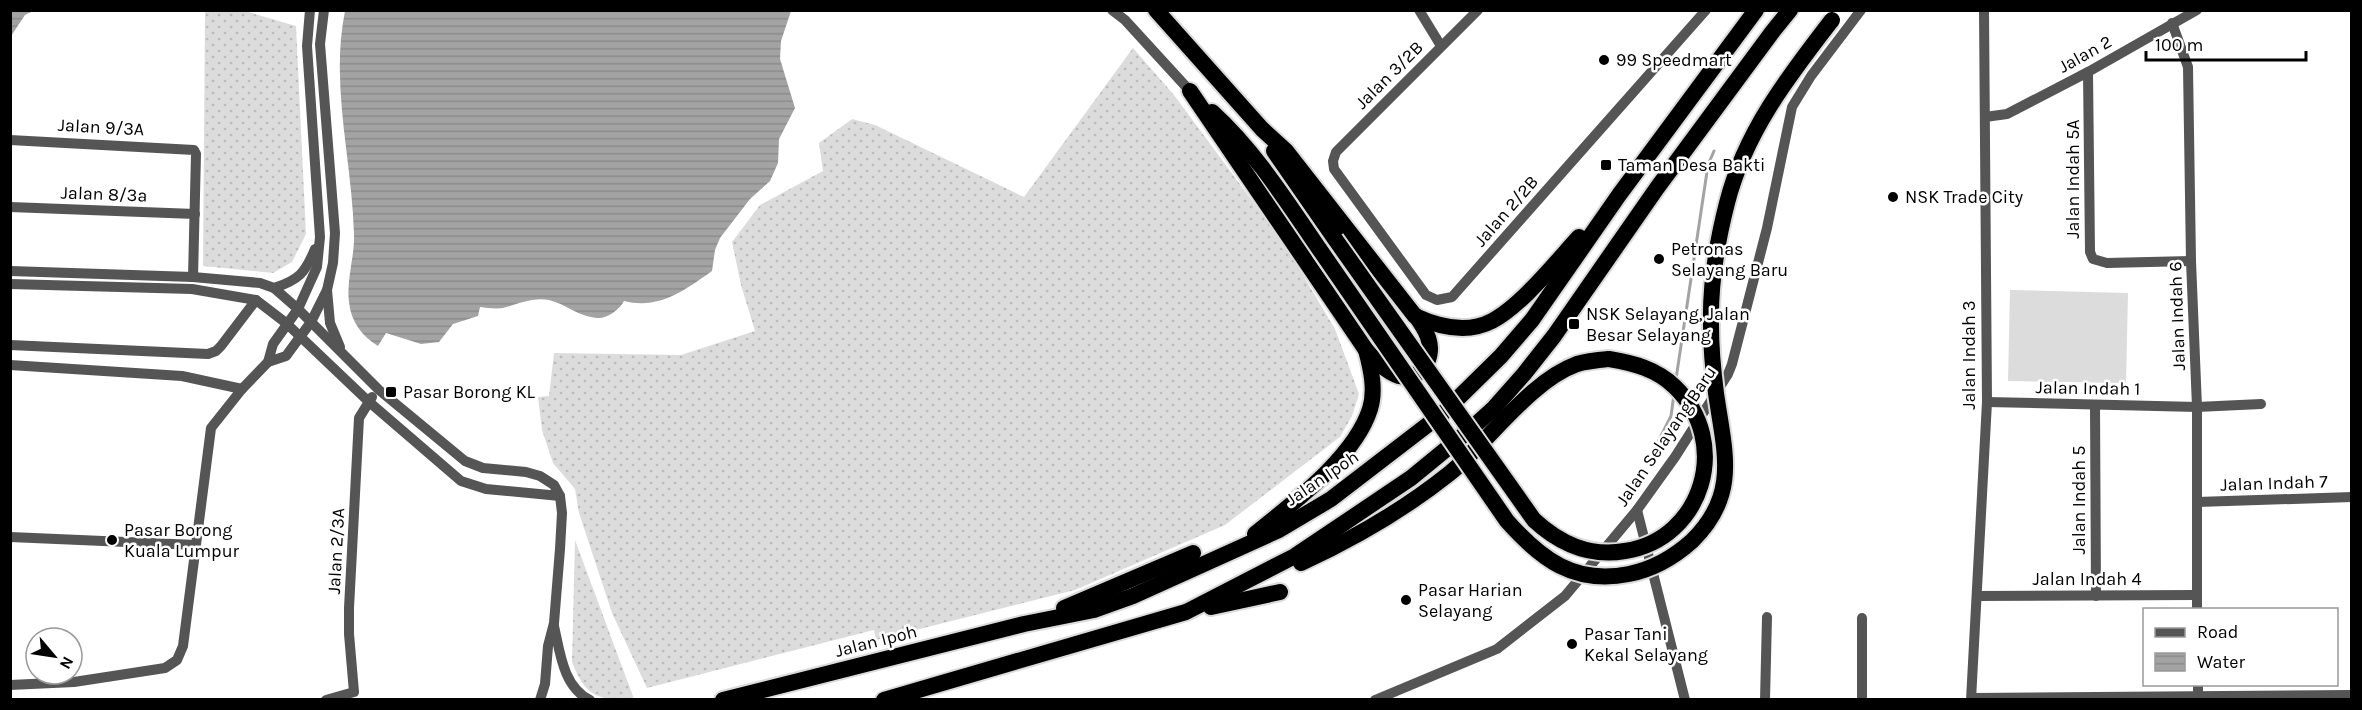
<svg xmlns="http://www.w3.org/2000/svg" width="2362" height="710" font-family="Karla,sans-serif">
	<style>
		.grass { fill: url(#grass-dots) }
		.pitch { fill: #dcdcdc }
		.water { fill: url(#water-rules) }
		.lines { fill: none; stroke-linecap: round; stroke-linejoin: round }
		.stream { stroke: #a3a3a3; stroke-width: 3 }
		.highway-casing { stroke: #dbdbdb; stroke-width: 20 }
		.minor { stroke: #555; stroke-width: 10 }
		.highway { stroke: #000; stroke-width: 16 }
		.highway-bridge-casing { stroke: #dbdbdb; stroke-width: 20; stroke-linecap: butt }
		.highway-bridge { stroke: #000; stroke-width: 16 }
		.poi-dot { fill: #000; stroke: #fff; stroke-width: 2 }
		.labels { text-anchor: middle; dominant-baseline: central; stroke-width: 5; stroke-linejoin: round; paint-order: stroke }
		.street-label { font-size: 18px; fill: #000; stroke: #fff }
		.poi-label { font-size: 18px; fill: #000; stroke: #fff; text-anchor: start }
	</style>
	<defs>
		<pattern id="grass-dots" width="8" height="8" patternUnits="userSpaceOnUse" patternTransform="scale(1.5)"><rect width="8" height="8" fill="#dcdcdc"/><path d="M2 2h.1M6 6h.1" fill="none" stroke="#bbb" stroke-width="1.8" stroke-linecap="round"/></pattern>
		<pattern id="water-rules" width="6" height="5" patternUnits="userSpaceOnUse" patternTransform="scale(1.5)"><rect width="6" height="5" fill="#a3a3a3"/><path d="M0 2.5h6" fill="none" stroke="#8b8b8b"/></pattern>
	</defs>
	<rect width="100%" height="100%" fill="#fff"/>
	<g class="grass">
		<path d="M205,11H245L296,26L306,234L292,262L273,273L203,266Z"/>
		<path d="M1133,48L1174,95L1285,245L1335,329L1359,394L1352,416L1340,437L1225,525L1075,590L876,640L874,630L647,688L612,613L579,513L575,489L553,463L542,430L538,397L549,396L554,353L681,355L755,331L741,285L732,242L760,205L823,171L819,143L852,119L875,125L1024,197Z"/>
		<path d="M575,540L634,699C598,700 586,698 572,662Z"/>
	</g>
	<path class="pitch" d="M2010,290L2128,293L2126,383L2008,381Z"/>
	<g class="water">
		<path d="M11,10L33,11L25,15L11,36Z"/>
		<path d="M345,11H791L781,41L780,59L795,108L779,139L778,163L770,181L750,199L720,238L715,250L712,271C685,290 659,310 624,301C620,309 607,319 597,318C579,317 566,304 549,300C532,297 519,304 503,308C496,309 487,308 480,307L478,316L453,324L439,342L421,344L386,333L378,346C362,336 351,322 349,302C346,280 355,256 354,234C352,159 330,85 345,11Z"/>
	</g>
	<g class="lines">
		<g class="stream">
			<path d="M1676,379L1708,165L1714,151"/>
			<path d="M1648,462L1671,416L1674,394"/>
		</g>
		<defs>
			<g id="highway">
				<path d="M1156,10L1262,129L1286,151L1415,316C1439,327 1467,334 1492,321C1521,306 1556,262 1579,237"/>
				<path d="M1190,91L1366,350C1371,369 1376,390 1370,409C1355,457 1293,503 1255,534"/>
				<path d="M1212,112C1255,151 1287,202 1320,250"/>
				<path d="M1274,151L1335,239"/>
				<path d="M1366,350C1375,360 1386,372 1399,376C1420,381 1434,360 1429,341C1427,331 1421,324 1416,316"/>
				<path d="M1301,563C1353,539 1405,509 1450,473C1489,441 1530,381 1577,364C1587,361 1598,360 1609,359"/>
				<path d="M1211,607L1280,592"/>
				<path d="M1064,608L1193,553"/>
				<path d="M723,700L1024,624L1094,610L1133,596L1279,530L1331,499L1443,413L1501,356L1532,320L1619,195L1756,10"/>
				<path d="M884,700L1186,612L1295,556L1411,478L1472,428L1493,409L1524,374L1554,336L1657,188L1773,31L1790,10"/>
			</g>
		</defs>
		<use href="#highway" class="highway-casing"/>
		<g class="minor">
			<path d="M1112,10L1125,20L1190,91"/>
			<path d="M1419,10L1441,46"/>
			<path d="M1478,10L1336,152L1333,161L1334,169L1426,295L1437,300L1452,297L1706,10"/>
			<path d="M2172,23L2188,67L2191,261L2197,407V610"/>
			<path d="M2088,72L2090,252L2093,259L2107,263L2191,261"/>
			<path d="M1985,117L2007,114L2088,72L2197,10"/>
			<path d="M10,140L194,150L196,154L193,277"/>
			<path d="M10,207L195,214"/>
			<path d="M10,271L193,277L260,283L274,288L298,309L379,390L465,461L483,468L526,472L540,476L554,485L560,496L562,513L560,549L554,623L548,646L545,684L540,700"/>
			<path d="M10,284L192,289L256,300L286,323L368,401L461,481L486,489L560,496"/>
			<path d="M274,288C299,280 305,273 315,249"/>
			<path d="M327,290L330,323L340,347"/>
			<path d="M10,345L208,354L216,351L221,346L256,300"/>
			<path d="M268,362L286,356L311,322L327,290L333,263L335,233L320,44L324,10"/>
			<path d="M10,365L182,376L242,389"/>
			<path d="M1987,402L2197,407L2261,404"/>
			<path d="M2095,405L2096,596"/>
			<path d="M2197,502L2352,497"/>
			<path d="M1637,510L1685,700"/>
			<path d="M10,537L196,545"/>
			<path d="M1977,596L2197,595"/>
			<path d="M554,626C560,652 563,687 590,700"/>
			<path d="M2198,684V700"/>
			<path d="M10,685L74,682L165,668L177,660L183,646L211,428L242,389L268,362L273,344L298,309L317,267L320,237L307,46L310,10"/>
			<path d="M1972,698L2352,695"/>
			<path d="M326,700L354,692L349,634V608L359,418L372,397"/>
			<path d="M1375,700L1497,649L1565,596L1637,510L1675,457L1728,374L1732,364L1767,228L1792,107L1811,76L1861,10"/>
			<path d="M1765,700L1767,617"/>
			<path d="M1862,700V618"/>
			<path d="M1971,700L1987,402L1984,10"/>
		</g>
		<use href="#highway" class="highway"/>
		<defs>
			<g id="highway-bridge">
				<path d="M1335,239L1534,520C1560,544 1589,557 1625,551C1703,539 1732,442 1675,387C1657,369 1633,363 1609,359"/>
				<path d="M1320,250L1507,521C1541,559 1574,585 1629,574C1654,569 1673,558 1692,541C1740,494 1724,451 1716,393C1713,370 1711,347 1711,325C1710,285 1717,242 1727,203C1745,132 1788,77 1832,20"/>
			</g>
		</defs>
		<use href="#highway-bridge" class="highway-bridge-casing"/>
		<use href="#highway-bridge" class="highway-bridge"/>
	</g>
	<g class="poi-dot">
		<circle cx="1604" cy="60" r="6"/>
		<rect x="1600" y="159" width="12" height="12" rx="3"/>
		<circle cx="1893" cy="197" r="6"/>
		<circle cx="1659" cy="259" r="6"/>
		<rect x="1568" y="318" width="12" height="12" rx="3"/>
		<rect x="385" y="386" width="12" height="12" rx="3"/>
		<circle cx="112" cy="540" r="6"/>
		<circle cx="1406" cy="600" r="6"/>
		<circle cx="1572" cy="644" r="6"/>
	</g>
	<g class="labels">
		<g class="street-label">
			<text transform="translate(2085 54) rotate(-29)">Jalan 2</text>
			<text transform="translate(1389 75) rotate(-45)">Jalan 3/2B</text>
			<text transform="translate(101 127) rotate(3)">Jalan 9/3A</text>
			<text transform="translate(2073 179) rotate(-90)">Jalan Indah 5A</text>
			<text transform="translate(104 194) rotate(2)">Jalan 8/3a</text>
			<text transform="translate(1506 211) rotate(-49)">Jalan 2/2B</text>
			<text transform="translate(2177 316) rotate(-92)">Jalan Indah 6</text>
			<text transform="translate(1969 355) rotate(-90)">Jalan Indah 3</text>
			<text transform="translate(2088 388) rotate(1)">Jalan Indah 1</text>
			<text transform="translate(1666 436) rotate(-56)">Jalan Selayang Baru</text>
			<text transform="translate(1322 478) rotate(-34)">Jalan Ipoh</text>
			<text transform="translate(2274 483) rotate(-2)">Jalan Indah 7</text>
			<text transform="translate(2079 500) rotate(-90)">Jalan Indah 5</text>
			<text transform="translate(336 551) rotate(-87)">Jalan 2/3A</text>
			<text x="2087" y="579">Jalan Indah 4</text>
			<text transform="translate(876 641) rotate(-14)">Jalan Ipoh</text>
		</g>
		<g class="poi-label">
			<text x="1616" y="60">99 Speedmart</text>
			<text x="1618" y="165">Taman Desa Bakti</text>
			<text x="1905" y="197">NSK Trade City</text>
			<text x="1671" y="249">Petronas<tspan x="1671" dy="21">Selayang Baru</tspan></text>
			<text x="1586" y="314">NSK Selayang, Jalan<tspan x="1586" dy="21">Besar Selayang</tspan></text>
			<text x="403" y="392">Pasar Borong KL</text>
			<text x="124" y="530">Pasar Borong<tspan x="124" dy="21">Kuala Lumpur</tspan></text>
			<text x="1418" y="590">Pasar Harian<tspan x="1418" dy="21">Selayang</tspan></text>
			<text x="1584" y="634">Pasar Tani<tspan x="1584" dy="21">Kekal Selayang</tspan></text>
		</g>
	</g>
	<rect width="2362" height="710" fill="none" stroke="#000000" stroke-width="24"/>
	<rect x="2143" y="608" width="195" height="78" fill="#ffffff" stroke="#999999" stroke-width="1.5"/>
	<rect x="2155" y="628" width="30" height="9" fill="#555555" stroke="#999999" stroke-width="1.5"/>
	<text x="2197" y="638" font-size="18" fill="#000000">Road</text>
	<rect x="2155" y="653" width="30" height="18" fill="url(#water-rules)" stroke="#999999" stroke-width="1.5"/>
	<text x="2197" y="668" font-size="18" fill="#000000">Water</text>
	<g transform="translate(54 656) rotate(119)"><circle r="28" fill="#ffffff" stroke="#999999" stroke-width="1.5"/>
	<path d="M0-4.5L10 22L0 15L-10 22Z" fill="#000000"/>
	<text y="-9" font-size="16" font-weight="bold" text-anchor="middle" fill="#000000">N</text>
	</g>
	<path d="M2146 51v9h160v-9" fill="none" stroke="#000000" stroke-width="3"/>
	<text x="2155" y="51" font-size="18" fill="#000000" stroke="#ffffff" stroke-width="4.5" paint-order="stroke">100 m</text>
</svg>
